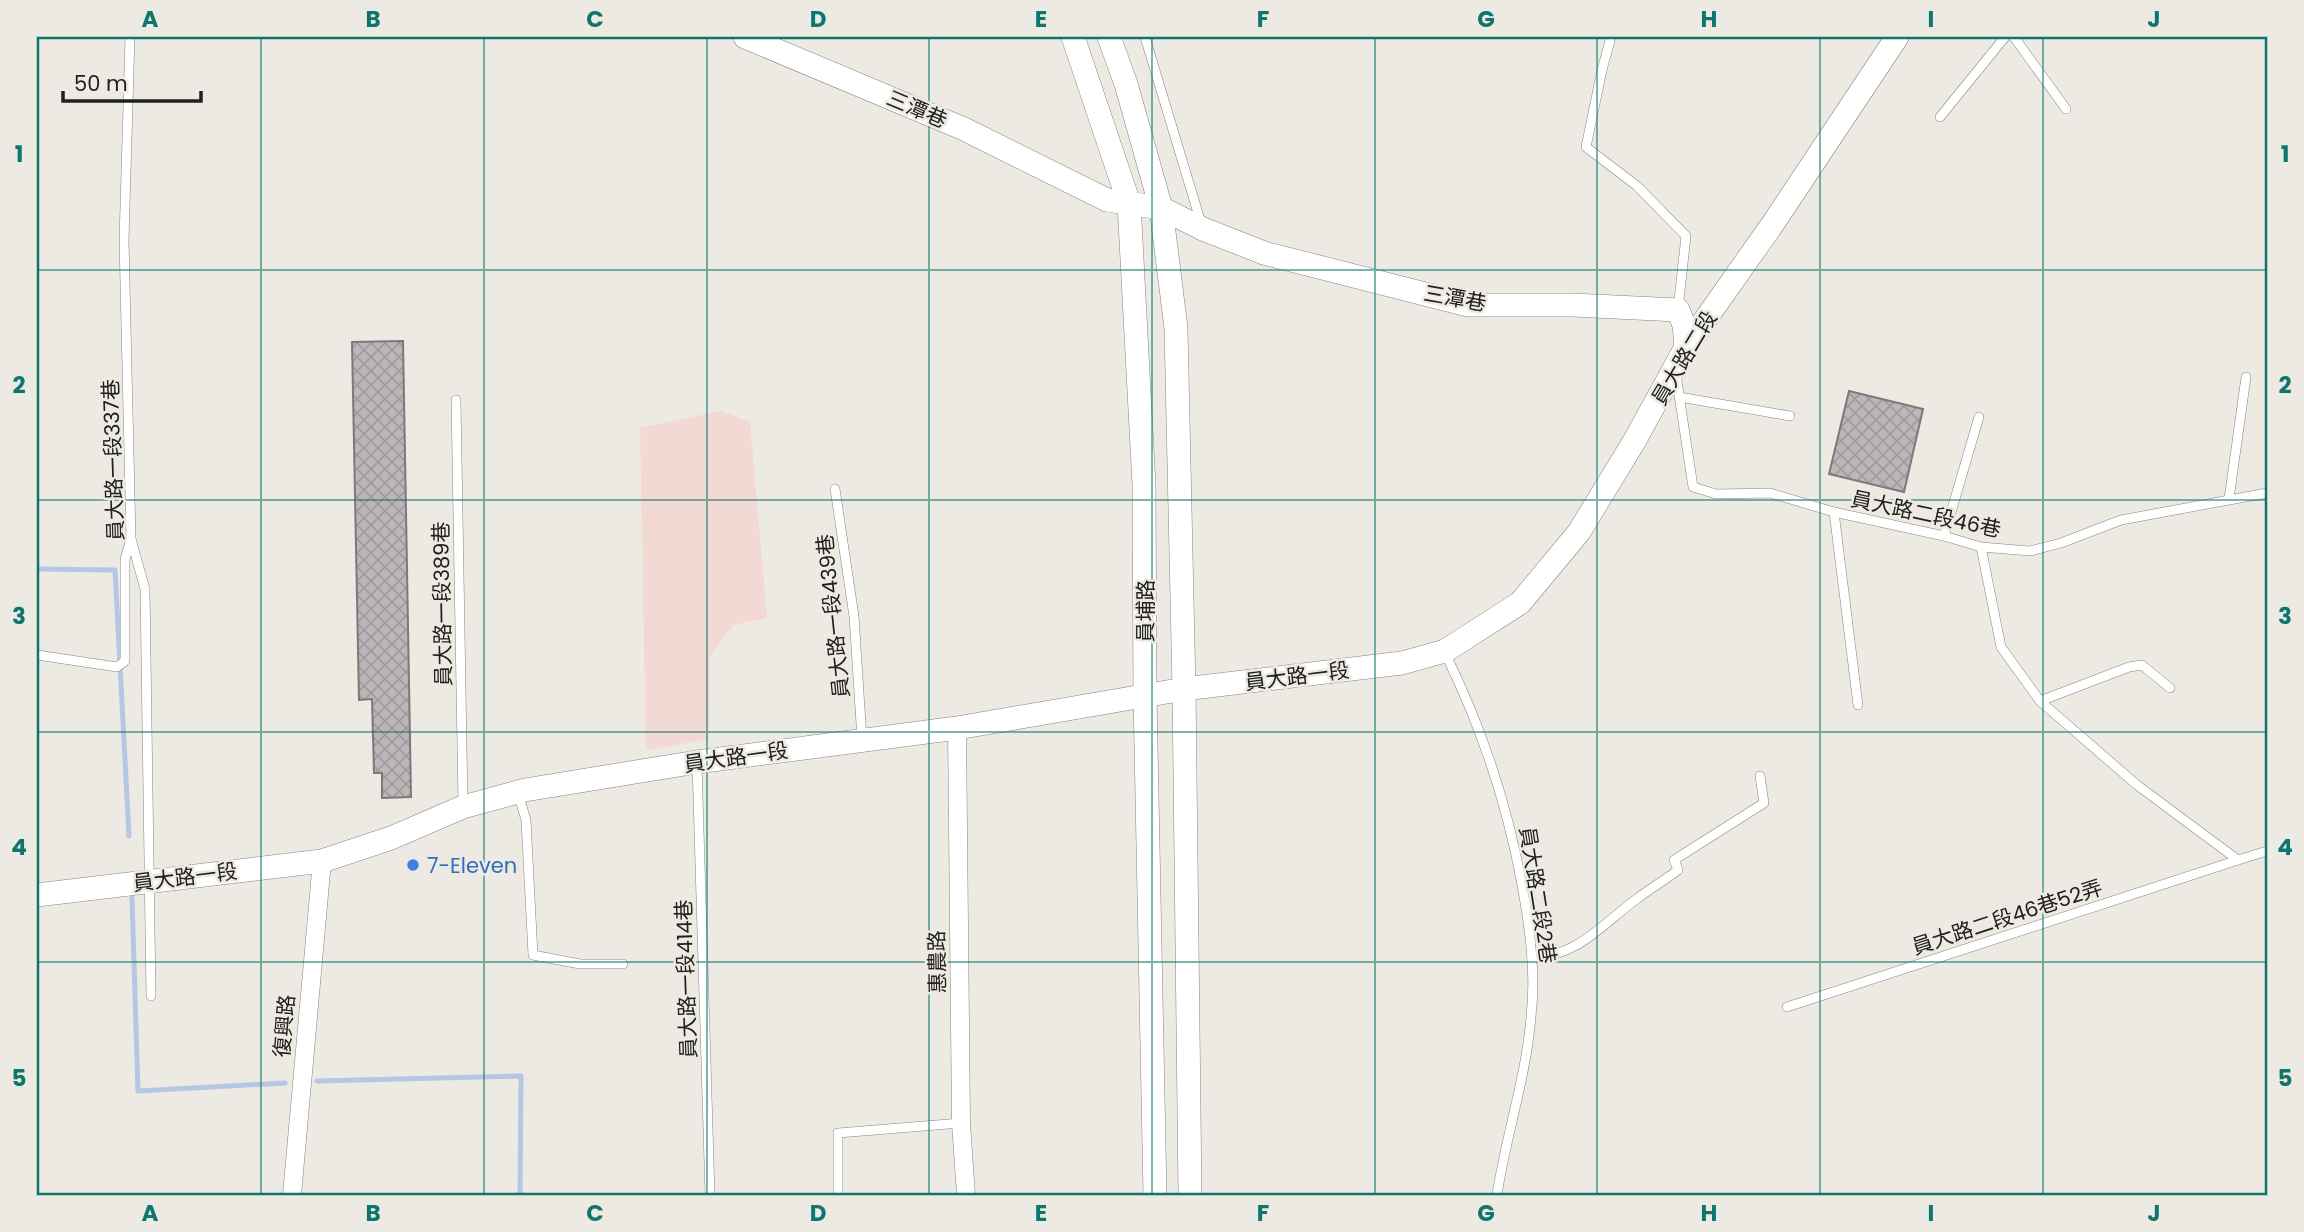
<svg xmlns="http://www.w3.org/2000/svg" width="2304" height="1232" font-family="Poppins,'Noto Sans TC',sans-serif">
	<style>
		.industrial { fill: #f3d9d4 }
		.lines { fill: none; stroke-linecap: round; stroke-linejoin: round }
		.stream { stroke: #b5c7e2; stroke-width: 5 }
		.building { fill: url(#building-cross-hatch); stroke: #7f787a; stroke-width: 2 }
		.service-casing { stroke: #87847e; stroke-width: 10 }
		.minor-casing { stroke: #87847e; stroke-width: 19 }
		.tertiary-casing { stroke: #87847e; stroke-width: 24 }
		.service { stroke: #fff; stroke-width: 9 }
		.minor { stroke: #fff; stroke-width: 18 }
		.tertiary { stroke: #fff; stroke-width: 23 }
		.grid { fill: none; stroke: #0f766e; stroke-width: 2; stroke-opacity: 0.55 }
		.shop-dot { fill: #3f7fe0; stroke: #eceae2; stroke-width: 2.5 }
		.labels { text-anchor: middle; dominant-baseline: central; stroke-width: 5; stroke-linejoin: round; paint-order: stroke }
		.street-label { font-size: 21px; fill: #21201d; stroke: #eceae2 }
		.shop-label { font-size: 21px; fill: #366cbe; stroke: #eceae2; text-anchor: start }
		.neatline { fill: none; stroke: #0f766e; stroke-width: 2.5 }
		.grid-label { font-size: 23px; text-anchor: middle; font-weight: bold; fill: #0f766e }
	</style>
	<defs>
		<pattern id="building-cross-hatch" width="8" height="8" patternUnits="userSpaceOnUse" patternTransform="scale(1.75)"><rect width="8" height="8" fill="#bdb5b8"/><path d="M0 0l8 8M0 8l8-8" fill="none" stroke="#a29b9e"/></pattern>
	</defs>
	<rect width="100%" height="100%" fill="#eceae2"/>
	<path class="industrial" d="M721,411L750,422L767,618L733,625L710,656L709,739L646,750L640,428Z"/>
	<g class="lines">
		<g class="stream">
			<path d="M37,569L115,570L129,836"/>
			<path d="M132,898L138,1091L285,1083"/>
			<path d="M317,1081L521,1076L520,1195"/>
		</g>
	</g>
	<g class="building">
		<path d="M403,341L411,797L382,798V773H374L372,699L359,700L352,342Z"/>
		<path d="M1849,391L1923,409L1904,492L1829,474Z"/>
	</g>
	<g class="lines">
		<defs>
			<g id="service">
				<path d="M130,37L124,240L131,539L145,589L151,996"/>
				<path d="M1145,37L1201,223"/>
				<path d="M1611,37L1602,70L1586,147L1637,186L1686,236L1678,309"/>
				<path d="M2014,37L2066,109"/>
				<path d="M1940,117L2005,37"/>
				<path d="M1676,375L1693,487L1716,494L1770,493L1834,512L1944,536L1981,547L2030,551L2061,543L2121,520L2267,493"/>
				<path d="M1679,397L1790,416"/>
				<path d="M456,400L463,804"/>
				<path d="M835,489L854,616L862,739"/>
				<path d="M2229,499L2246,377"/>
				<path d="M1834,512L1858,705"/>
				<path d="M1944,536L1979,417"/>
				<path d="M1981,547L2001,647L2040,701L2137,785L2238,860L2267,851"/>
				<path d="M1445,653C1482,728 1507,803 1522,885C1530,929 1536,973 1531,1017C1526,1078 1506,1135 1497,1195"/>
				<path d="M37,655L117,667L125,661V559L131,539"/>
				<path d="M2040,701L2129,667L2142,665L2170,688"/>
				<path d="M697,764L710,1195"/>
				<path d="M518,793L526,820L533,955L580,964H623"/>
				<path d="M1532,958C1579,956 1603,923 1638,898C1651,888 1665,880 1678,870L1674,860L1764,803L1760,776"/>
				<path d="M1787,1007L2238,860"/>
				<path d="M838,1195V1133L961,1123"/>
			</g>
			<g id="minor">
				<path d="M957,728L961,1123L966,1195"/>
				<path d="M292,1195L322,861"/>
			</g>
			<g id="tertiary">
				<path d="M745,37L964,129L1107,200L1161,208L1203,229L1264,253L1468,305H1573L1678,310L1684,325L1686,347"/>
				<path d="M1073,37L1129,203L1144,485L1145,696L1155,1195"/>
				<path d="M1109,37L1126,84L1161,208L1176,328L1184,689L1190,1195"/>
				<path d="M37,895L322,861L391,838L463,807L525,790L697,762L957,728L1184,689L1402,663L1445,651L1520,603L1579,532L1635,440L1686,347L1774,222L1897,37"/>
			</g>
		</defs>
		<use href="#service" class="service-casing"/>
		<use href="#minor" class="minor-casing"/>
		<use href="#tertiary" class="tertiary-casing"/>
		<use href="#service" class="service"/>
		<use href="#minor" class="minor"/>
		<use href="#tertiary" class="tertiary"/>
	</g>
	<path class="grid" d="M261,37V1195M484,37V1195M707,37V1195M929,37V1195M1152,37V1195M1375,37V1195M1597,37V1195M1820,37V1195M2043,37V1195M37,270H2267M37,500H2267M37,732H2267M37,962H2267"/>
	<circle class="shop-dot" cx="413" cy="865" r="7"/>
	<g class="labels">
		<g class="street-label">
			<text transform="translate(917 109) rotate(23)">三潭巷</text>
			<text transform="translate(1455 298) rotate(10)">三潭巷</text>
			<text transform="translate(1684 358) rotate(-59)">員大路二段</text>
			<text transform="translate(113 460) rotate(-92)">員大路一段337巷</text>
			<text transform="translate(1926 514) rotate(12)">員大路二段46巷</text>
			<text transform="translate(442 604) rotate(-91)">員大路一段389巷</text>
			<text transform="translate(1145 611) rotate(-90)">員埔路</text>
			<text transform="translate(833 616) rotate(-96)">員大路一段439巷</text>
			<text transform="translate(1297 676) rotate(-7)">員大路一段</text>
			<text transform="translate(736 757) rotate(-8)">員大路一段</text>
			<text transform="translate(185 877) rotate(-7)">員大路一段</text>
			<text transform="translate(1538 895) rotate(81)">員大路二段2巷</text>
			<text transform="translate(2007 917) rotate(-18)">員大路二段46巷52弄</text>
			<text transform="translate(937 962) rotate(-91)">惠農路</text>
			<text transform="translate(686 979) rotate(-92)">員大路一段414巷</text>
			<text transform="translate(284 1026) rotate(-85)">復興路</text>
		</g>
		<g class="shop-label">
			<text x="427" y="865">7-Eleven</text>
		</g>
	</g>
	<rect width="2304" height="1232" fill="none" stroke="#eceae2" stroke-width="77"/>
	<path d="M63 91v10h138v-10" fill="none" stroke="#21201d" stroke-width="3.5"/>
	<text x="74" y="91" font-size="21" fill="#21201d" stroke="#eceae2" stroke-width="5" paint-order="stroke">50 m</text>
	<rect x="38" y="38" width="2228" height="1156" class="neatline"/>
	<g class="grid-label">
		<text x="150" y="27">A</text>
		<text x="373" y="27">B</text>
		<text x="595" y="27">C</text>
		<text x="818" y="27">D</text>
		<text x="1041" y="27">E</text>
		<text x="1263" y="27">F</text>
		<text x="1486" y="27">G</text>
		<text x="1709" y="27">H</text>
		<text x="1931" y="27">I</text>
		<text x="2154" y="27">J</text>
		<text x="19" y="162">1</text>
		<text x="2285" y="162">1</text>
		<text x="19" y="393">2</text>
		<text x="2285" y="393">2</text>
		<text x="19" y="624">3</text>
		<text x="2285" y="624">3</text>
		<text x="19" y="855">4</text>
		<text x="2285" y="855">4</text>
		<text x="19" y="1086">5</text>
		<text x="2285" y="1086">5</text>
		<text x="150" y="1221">A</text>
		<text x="373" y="1221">B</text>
		<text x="595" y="1221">C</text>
		<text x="818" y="1221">D</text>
		<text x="1041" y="1221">E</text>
		<text x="1263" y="1221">F</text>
		<text x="1486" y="1221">G</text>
		<text x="1709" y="1221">H</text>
		<text x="1931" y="1221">I</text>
		<text x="2154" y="1221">J</text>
	</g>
</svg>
